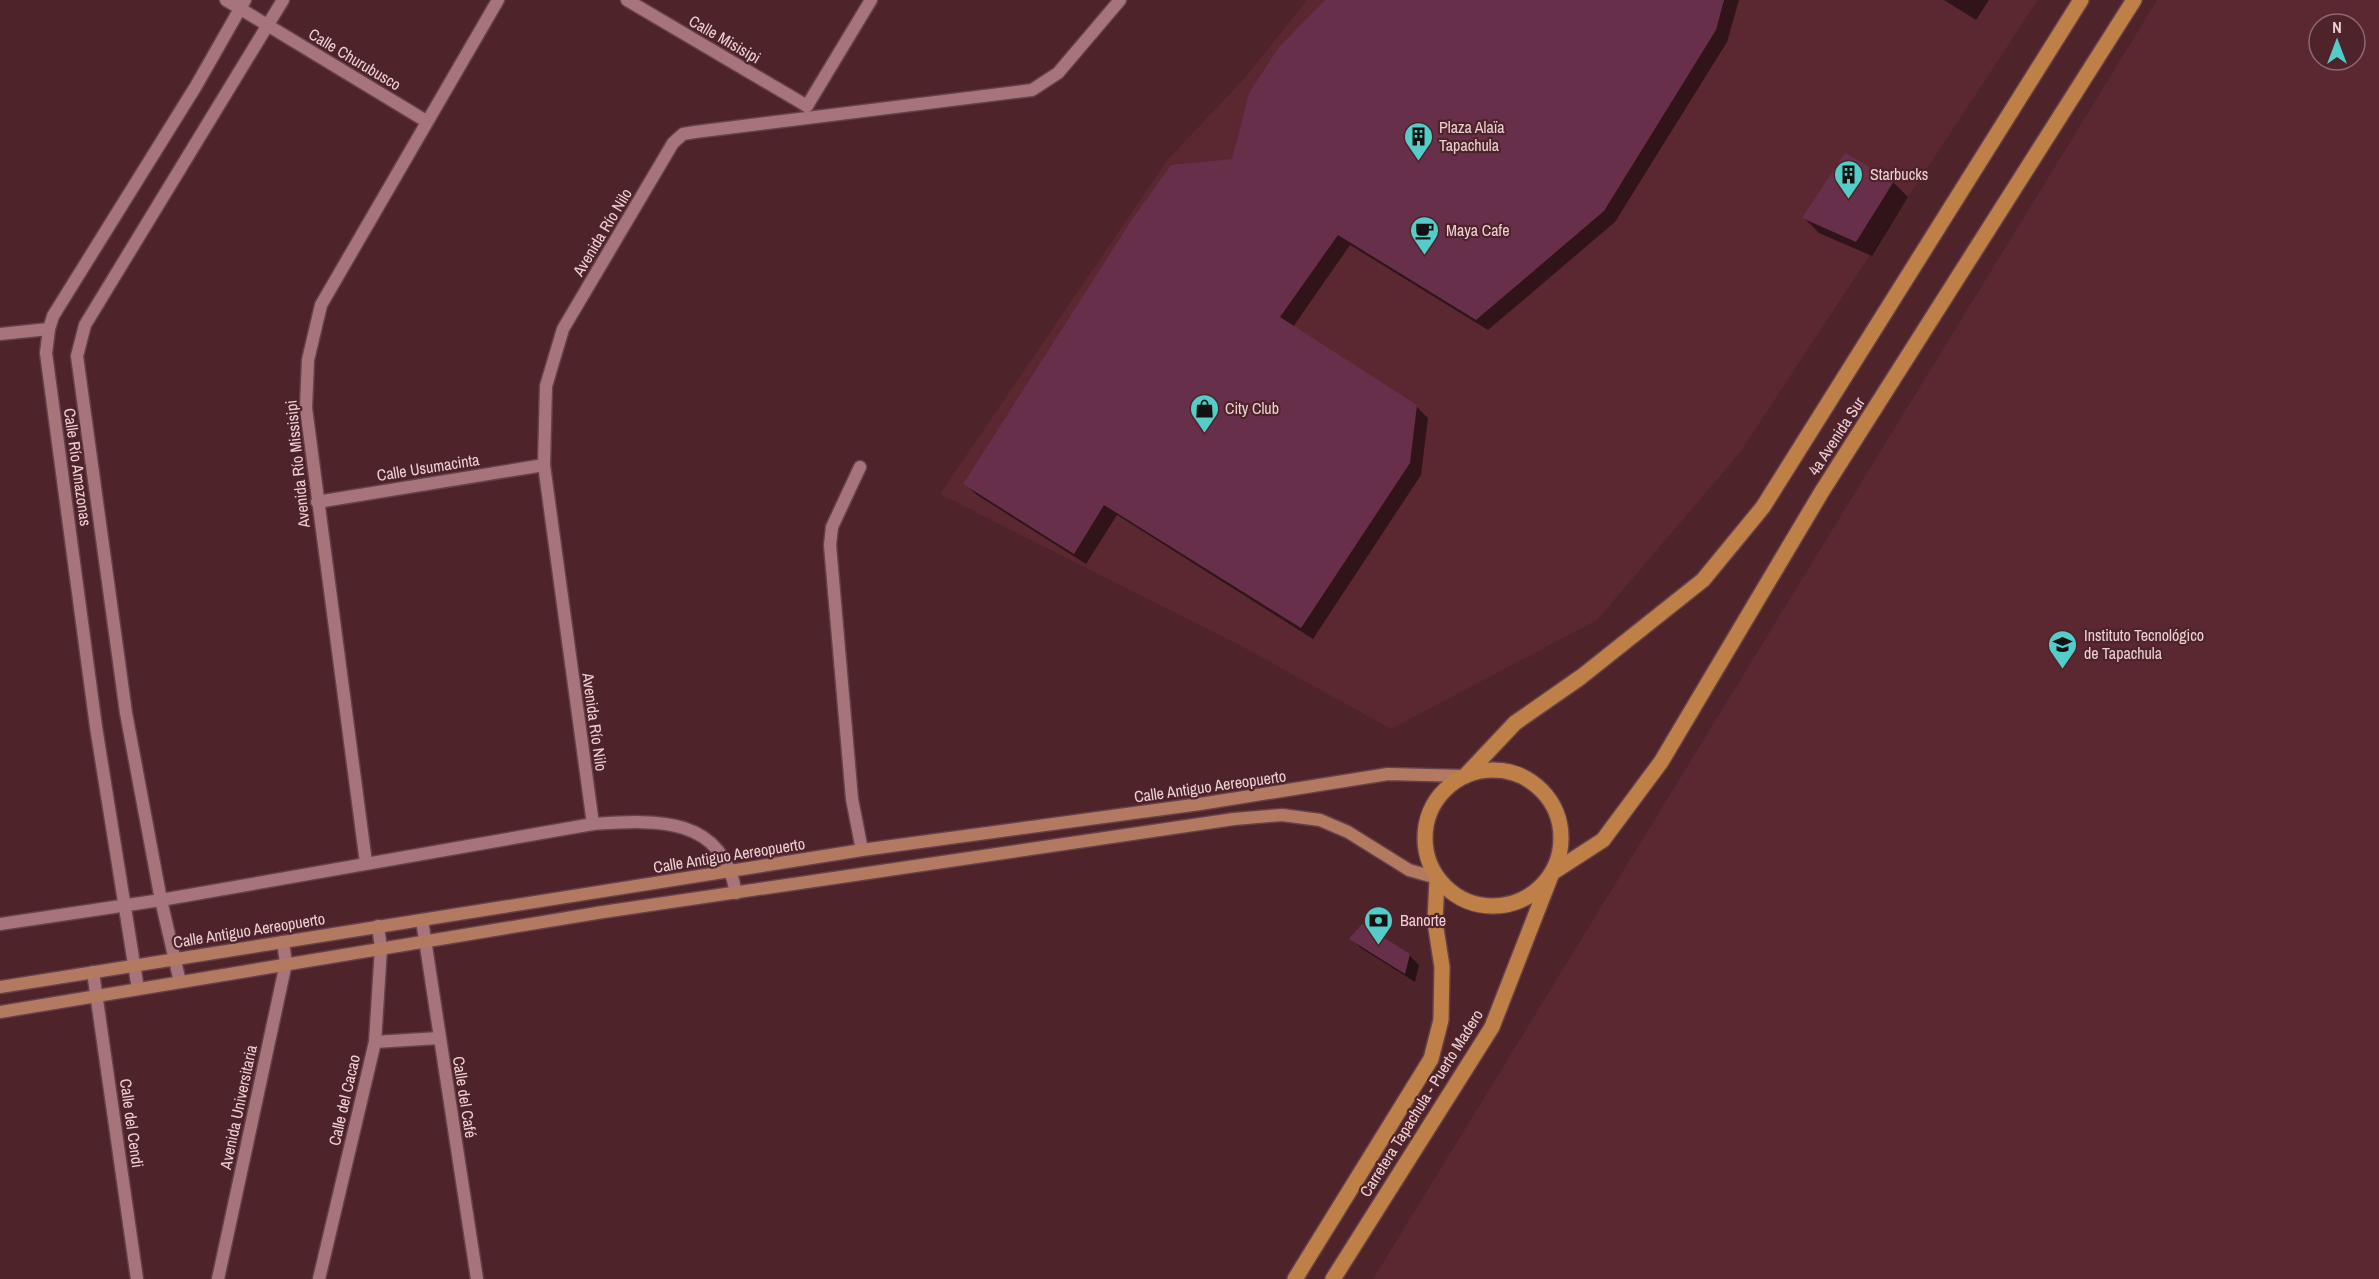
<svg xmlns="http://www.w3.org/2000/svg" width="2379" height="1279" font-family="'Archivo Narrow',sans-serif">
	<style>
		.built { fill: #5b2730; fill-rule: evenodd }
		.shadow { fill: #0007 }
		.building { fill: #682f4b }
		.lines { fill: none; stroke-linecap: round; stroke-linejoin: round }
		.minor-casing { stroke: #664149; stroke-width: 15 }
		.secondary-casing { stroke: #664149; stroke-width: 15 }
		.primary-casing { stroke: #664149; stroke-width: 18 }
		.minor { stroke: #a8747b; stroke-width: 12 }
		.secondary { stroke: #b37a61; stroke-width: 12 }
		.primary { stroke: #be8047; stroke-width: 15 }
		.labels { text-anchor: middle; dominant-baseline: central; stroke-width: 4.5; stroke-linejoin: round; paint-order: stroke }
		.street-label { font-size: 16px; fill: #edd0d3; stroke: #4e232a }
		.poi-label { font-size: 16px; fill: #edd0d3; stroke: #4e232a; text-anchor: start }
	</style>
	<rect width="100%" height="100%" fill="#4e232a"/>
	<g class="built">
		<path d="M1307,0H2038L1739,454L1597,620L1391,729L1243,647L940,494L1168,159L1243,80Z"/>
		<path d="M2157,0H2379V1279H1373ZM2319,24H2355V60H2319Z"/>
	</g>
	<g class="shadow">
		<path d="M1327,0H1739L1727,42L1615,222L1488,330L1350,245L1293,327L1416,406L1428,418L1421,475L1313,639L1117,515L1086,564L977,495L965,484L1233,160Z"/>
		<path d="M1944,0H1989L1976,20Z"/>
		<path d="M1893,182L1908,197L1872,256L1819,233L1804,218Z"/>
		<path d="M1351,939L1409,955L1419,965L1415,982L1361,948Z"/>
	</g>
	<g class="building">
		<path d="M1325,0H1724L1716,30L1604,211L1476,320L1338,235L1280,317L1417,405L1410,463L1301,628L1104,505L1074,554L963,484L1131,221L1171,165L1232,159L1249,93L1279,47Z"/>
		<path d="M1845,153L1894,181L1856,242L1802,218Z"/>
		<path d="M1362,924L1410,954L1405,974L1349,939Z"/>
	</g>
	<g class="lines">
		<defs>
			<g id="minor">
				<path d="M226,0L426,121"/>
				<path d="M627,0L807,106"/>
				<path d="M807,106L871,0"/>
				<path d="M0,334L49,329"/>
				<path d="M860,467L832,527L830,545L852,799L862,850"/>
				<path d="M317,502L544,465"/>
				<path d="M593,824L544,465L546,386L563,329L673,143L683,134L695,132L1032,90L1058,73L1120,0"/>
				<path d="M366,863L306,408L308,360L321,305L498,0"/>
				<path d="M422,920L477,1279"/>
				<path d="M0,924L161,900L593,824C656,820 722,815 736,893"/>
				<path d="M93,972L137,1279"/>
				<path d="M180,982L161,900L126,713L77,356L85,325L283,0"/>
				<path d="M138,989L96,727L46,353L49,329L53,316L196,86L245,0"/>
				<path d="M375,1042L439,1038"/>
				<path d="M218,1279L286,963L283,942"/>
				<path d="M319,1279L375,1042L381,948L378,926"/>
			</g>
			<g id="secondary">
				<path d="M0,987L862,850L1200,804L1388,774L1465,776"/>
				<path d="M0,1012L603,912L1234,819L1282,815L1320,820L1348,832L1409,870L1437,878"/>
			</g>
			<g id="primary">
				<circle cx="1493" cy="838" r="68"/>
				<path d="M1465,776L1515,723L1581,677L1703,580L1763,507L2081,0"/>
				<path d="M1295,1279L1431,1059L1441,1020L1442,967L1435,922L1437,878"/>
				<path d="M1333,1279L1492,1027L1552,873L1603,840L1661,762L1821,493L2134,0"/>
			</g>
		</defs>
		<use href="#minor" class="minor-casing"/>
		<use href="#secondary" class="secondary-casing"/>
		<use href="#primary" class="primary-casing"/>
		<use href="#minor" class="minor"/>
		<use href="#secondary" class="secondary"/>
		<use href="#primary" class="primary"/>
	</g>
	<defs>
		<symbol id="building-pin" viewBox="-11 -11 22 30"><path d="M0 17L-7.5 6A9.5 9.5 0 1 1 7.5 6Z" fill="#54cdc8" stroke="#4e232a"/><path d="M-4-6H4V6H1V3H-1V6H-4ZM-2.5-4.3h1.7v1.8h-1.7ZM.8-4.3h1.7v1.8H.8ZM-2.5-1h1.7V.8h-1.7ZM.8-1h1.7V.8H.8Z" fill="#111"/></symbol>
		<symbol id="cafe-pin" viewBox="-11 -11 22 30"><path d="M0 17L-7.5 6A9.5 9.5 0 1 1 7.5 6Z" fill="#54cdc8" stroke="#4e232a"/><path d="M-5.5-4.5H6V0H3Q3 3.5 0 3.5H-2.5Q-5.5 3.5-5.5 0ZM3-3.2v2h1.7v-2ZM-6 4.5H4V6H-6Z" fill="#111"/></symbol>
		<symbol id="shop-pin" viewBox="-11 -11 22 30"><path d="M0 17L-7.5 6A9.5 9.5 0 1 1 7.5 6Z" fill="#54cdc8" stroke="#4e232a"/><path d="M-5-2.5h2.3a2.7 3.5 0 0 1 5.4 0H5L5.5 6h-11ZM-1.5-2.5h3a1.5 2.3 0 0 0-3 0Z" fill="#111"/></symbol>
		<symbol id="university-pin" viewBox="-11 -11 22 30"><path d="M0 17L-7.5 6A9.5 9.5 0 1 1 7.5 6Z" fill="#54cdc8" stroke="#4e232a"/><path d="M0-5L7-2L0 1L-7-2ZM-4 1L0 2.5L4 1V4Q0 6-4 4Z" fill="#111"/></symbol>
		<symbol id="bank-pin" viewBox="-11 -11 22 30"><path d="M0 17L-7.5 6A9.5 9.5 0 1 1 7.5 6Z" fill="#54cdc8" stroke="#4e232a"/><path d="M-6-4H6V4H-6ZM0-2.3a2.3 2.3 0 1 0 0 4.6a2.3 2.3 0 1 0 0-4.6Z" fill="#111"/></symbol>
	</defs>
	<g fill-rule="evenodd">
		<use href="#building-pin" x="1402" y="120" width="33" height="45"/>
		<use href="#building-pin" x="1832" y="158" width="33" height="45"/>
		<use href="#cafe-pin" x="1408" y="214" width="33" height="45"/>
		<use href="#shop-pin" x="1188" y="392" width="33" height="45"/>
		<use href="#university-pin" x="2046" y="628" width="33" height="45"/>
		<use href="#bank-pin" x="1362" y="904" width="33" height="45"/>
	</g>
	<g class="labels">
		<g class="street-label">
			<text transform="translate(725 39) rotate(30)">Calle Misisipi</text>
			<text transform="translate(355 59) rotate(31)">Calle Churubusco</text>
			<text transform="translate(602 232) rotate(-59)">Avenida Río Nilo</text>
			<text transform="translate(1836 436) rotate(-57)">4a Avenida Sur</text>
			<text transform="translate(297 464) rotate(-96)">Avenida Río Missisipi</text>
			<text transform="translate(78 467) rotate(82)">Calle Río Amazonas</text>
			<text transform="translate(428 467) rotate(-9)">Calle Usumacinta</text>
			<text transform="translate(595 722) rotate(82)">Avenida Río Nilo</text>
			<text transform="translate(1210 786) rotate(-8)">Calle Antiguo Aereopuerto</text>
			<text transform="translate(729 855) rotate(-9)">Calle Antiguo Aereopuerto</text>
			<text transform="translate(249 930) rotate(-9)">Calle Antiguo Aereopuerto</text>
			<text transform="translate(465 1097) rotate(81)">Calle del Café</text>
			<text transform="translate(344 1100) rotate(-77)">Calle del Cacao</text>
			<text transform="translate(1421 1103) rotate(-58)">Carretera Tapachula - Puerto Madero</text>
			<text transform="translate(238 1107) rotate(-78)">Avenida Universitaria</text>
			<text transform="translate(132 1123) rotate(82)">Calle del Cendi</text>
		</g>
		<g class="poi-label">
			<text x="1439" y="127">Plaza Alaïa<tspan x="1439" dy="18">Tapachula</tspan></text>
			<text x="1870" y="174">Starbucks</text>
			<text x="1446" y="230">Maya Cafe</text>
			<text x="1225" y="408">City Club</text>
			<text x="2084" y="635">Instituto Tecnológico<tspan x="2084" dy="18">de Tapachula</tspan></text>
			<text x="1400" y="920">Banorte</text>
		</g>
	</g>
	<g transform="translate(2337 42)"><circle r="28" fill="#4e232a" stroke="#8e686e" stroke-width="1.5"/>
	<path d="M0-4.5L10 22L0 15L-10 22Z" fill="#54cdc8"/>
	<text y="-9" font-size="16" font-weight="bold" text-anchor="middle" fill="#edd0d3">N</text>
	</g>
</svg>
